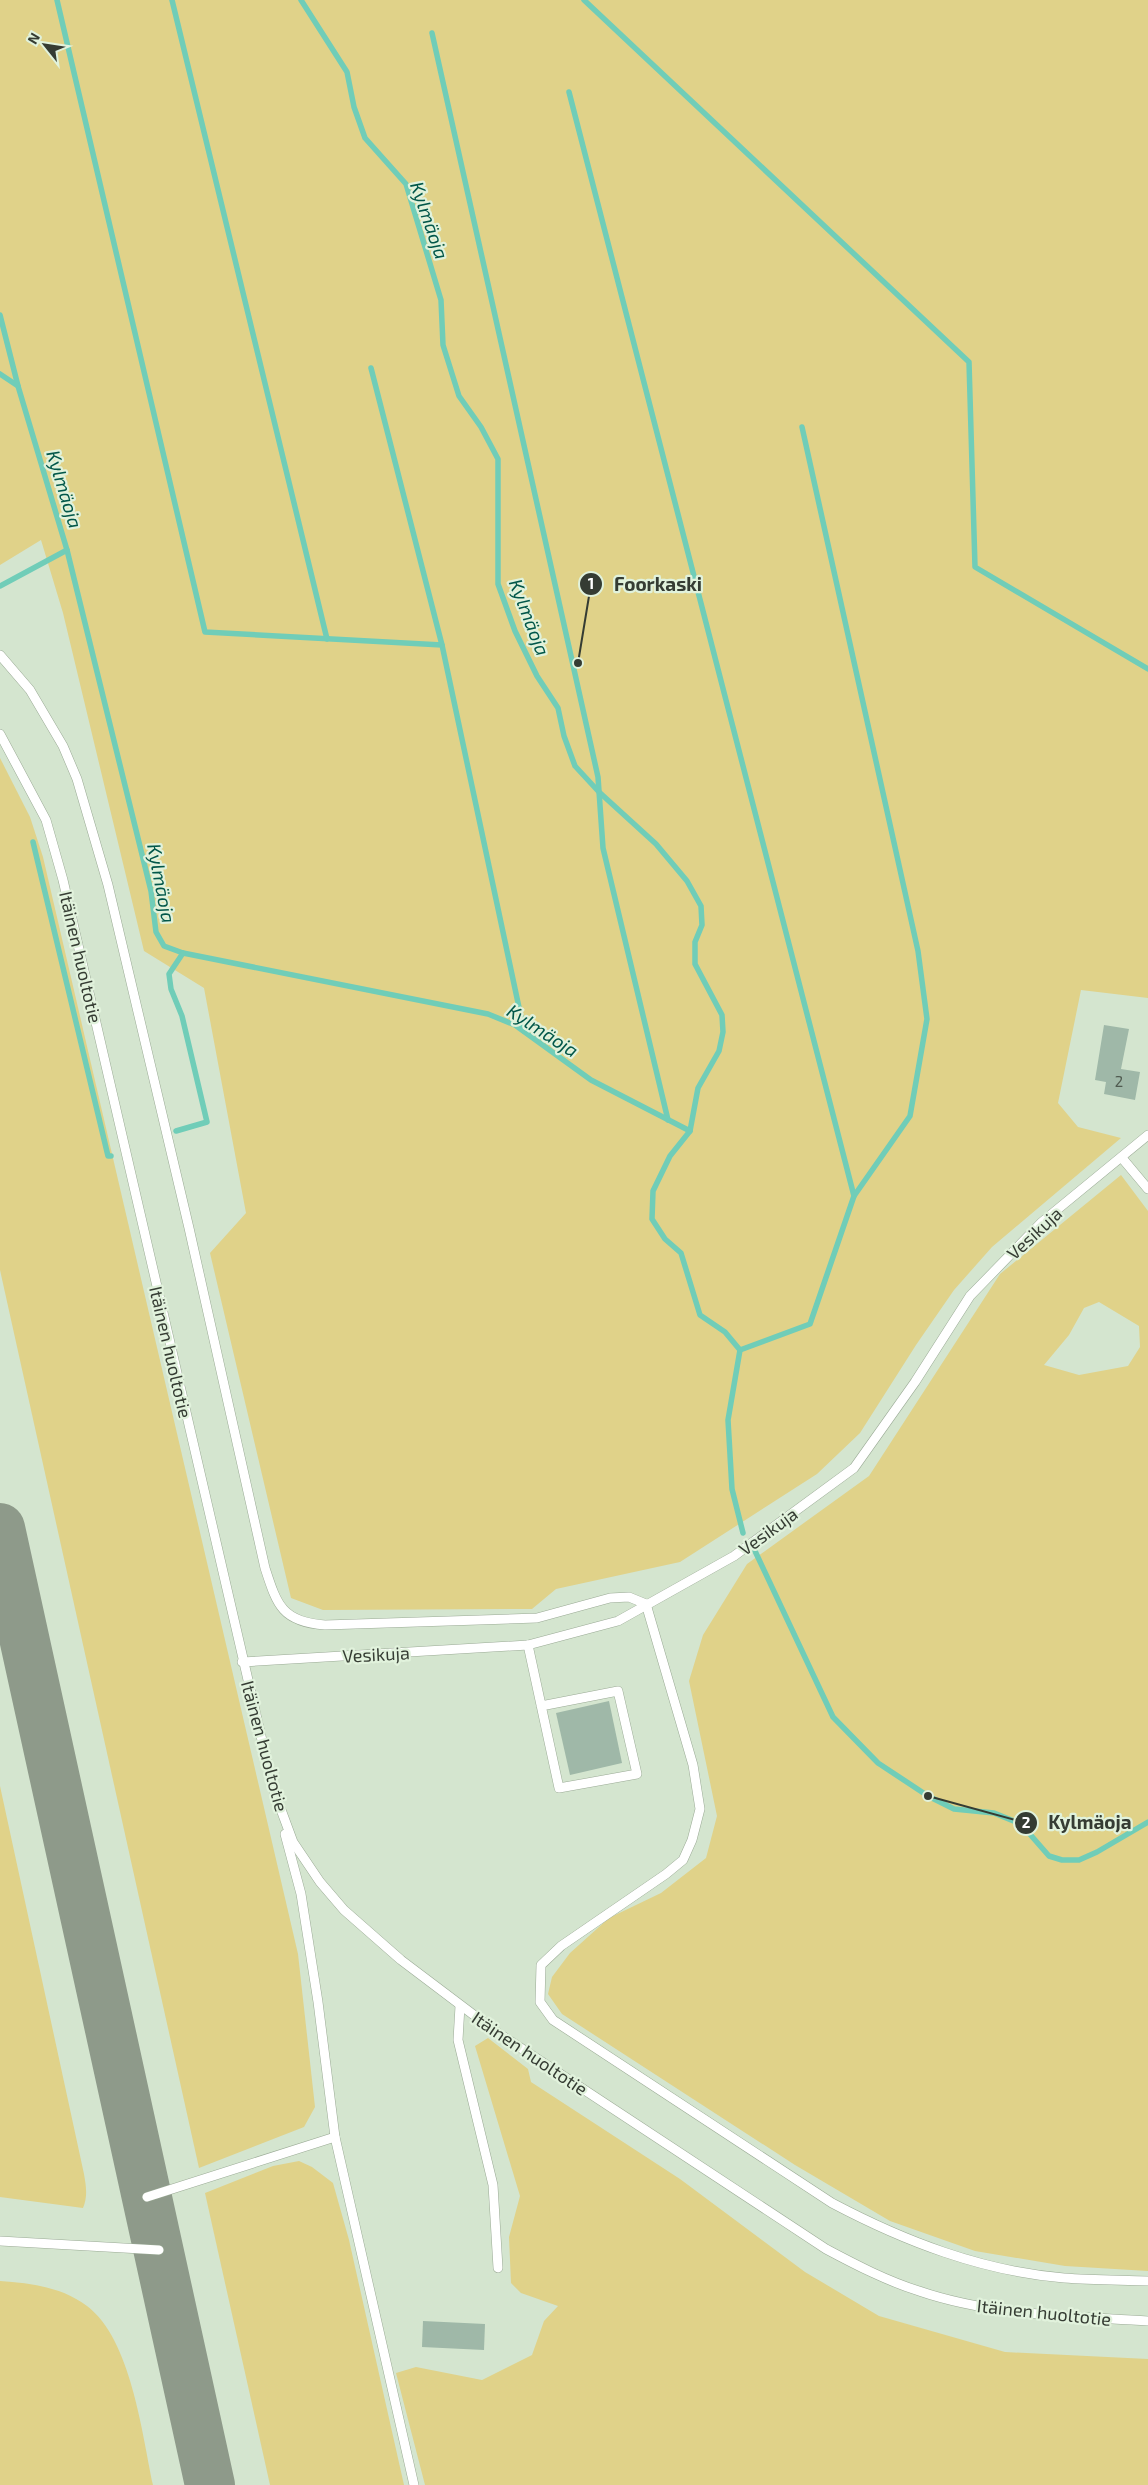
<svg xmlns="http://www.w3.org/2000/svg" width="1148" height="2485" font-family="'Exo 2',sans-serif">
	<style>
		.green { fill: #e0d289; fill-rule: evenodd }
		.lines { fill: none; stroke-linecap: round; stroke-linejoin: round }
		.stream { stroke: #70cdb8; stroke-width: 5.5 }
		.taxiway { stroke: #8e9a8a; stroke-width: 50 }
		.building { fill: #9fb8a8 }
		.service-casing { stroke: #9aaa95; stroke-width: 10 }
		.service { stroke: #fff; stroke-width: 9 }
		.labels { text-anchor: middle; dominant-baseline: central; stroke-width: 4.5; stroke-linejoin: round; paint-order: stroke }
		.number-label { font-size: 15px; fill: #505b50 }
		.street-label { font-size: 18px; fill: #353c33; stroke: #e1f2dc }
		.water-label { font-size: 19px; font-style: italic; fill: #025749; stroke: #e1f2dc }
		.leader { fill: none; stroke: #353c33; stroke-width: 2 }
		.callout-dot { fill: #353c33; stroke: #e1f2dc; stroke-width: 2 }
		.mark-label { font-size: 15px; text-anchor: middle; font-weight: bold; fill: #fff }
		.callout-label { font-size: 19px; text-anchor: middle; font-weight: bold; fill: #353c33; stroke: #e1f2dc; stroke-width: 4.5; stroke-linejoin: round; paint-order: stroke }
	</style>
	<rect width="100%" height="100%" fill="#d4e5cf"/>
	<g class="green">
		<path d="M0,0H1148V998L1081,990L1058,1103L1078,1127L1121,1138L992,1247L954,1290L916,1345L860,1433L817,1474L680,1562L556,1589L532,1609L323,1610L291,1598L210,1253L246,1213L204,988L144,951L63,613L41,540L0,565Z"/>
		<path d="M0,758L30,817L43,857L298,1954L315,2107L304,2127L199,2168L0,1270Z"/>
		<path d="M1121,1175L1148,1211V2271L1065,2266L975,2251L890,2221L795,2165L562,2014L548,1994L552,1977L570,1953L609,1918L661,1893L706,1858L717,1816L689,1681L703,1635L747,1564L869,1476L1000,1274ZM1099,1302L1139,1326L1140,1347L1128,1366L1079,1375L1044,1365L1069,1335L1084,1308Z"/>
		<path d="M0,1786L84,2174C86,2186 88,2196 83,2208L0,2197Z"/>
		<path d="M488,2038L528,2069L531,2082L680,2179L805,2272L879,2316L1005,2352L1148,2359V2485H425L396,2373L416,2367L482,2380L532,2355L544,2321L558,2306L521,2293L511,2283L509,2237L520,2196L475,2046Z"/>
		<path d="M299,2161L312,2167L333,2183L349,2240L404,2485H270L205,2193L273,2166Z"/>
		<path d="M0,2281C30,2283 62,2287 87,2306C131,2339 142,2433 153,2485H0Z"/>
	</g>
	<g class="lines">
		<g class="stream">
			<path d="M57,0L205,632L442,645L524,1031"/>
			<path d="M172,0L327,639"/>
			<path d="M301,0L347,72L354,107L365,138L406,184L441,300L443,345L459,396L481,427L498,459V584L515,631L537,676L558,708L564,736L575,766L599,792L656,844L687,881L701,906L702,925L695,942V964L722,1015L723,1032L719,1051L698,1088L690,1131L670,1156L653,1191L652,1219L665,1239L681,1253L700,1315L725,1332L740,1350L728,1420L732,1489L743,1533"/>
			<path d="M584,0L969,362L975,567L1148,669"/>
			<path d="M432,33L598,777L603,848L668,1120"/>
			<path d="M569,92L854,1196L810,1324L740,1350"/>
			<path d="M0,315L18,386"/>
			<path d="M371,368L442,645"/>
			<path d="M0,374L18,386L67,550L151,891L156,932L164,946L183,953L488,1014L515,1025L591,1080L690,1131"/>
			<path d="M802,427L918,951L927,1019L910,1116L854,1196"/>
			<path d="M0,586L67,550"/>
			<path d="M33,842L108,1156H111"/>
			<path d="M176,1131L207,1122L182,1016L171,989L169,974L183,953"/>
			<path d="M755,1551L833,1717L878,1763L928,1796L954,1809L994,1813L1021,1824L1049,1856L1062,1860H1079L1097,1852L1148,1822"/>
		</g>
		<path class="taxiway" d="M0,1528L210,2485"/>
	</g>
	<g class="building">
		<path d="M1104,1025L1129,1029L1121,1069L1140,1072L1135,1100L1104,1094L1106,1082L1095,1080Z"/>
		<path d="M609,1701L622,1763L570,1775L556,1713Z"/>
		<path d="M423,2321L485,2324L484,2350L422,2347Z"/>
	</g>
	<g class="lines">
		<defs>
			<g id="service">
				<path d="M0,655L30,690L63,746L77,779L108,885L189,1228L265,1568C277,1605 282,1622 325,1625L537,1618L610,1598L629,1597L646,1604"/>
				<path d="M0,734L46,820L63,880L273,1788L293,1842L320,1882L344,1910L401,1960L495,2031L826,2249C856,2265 887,2281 919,2291C992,2316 1072,2316 1148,2321"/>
				<path d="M1122,1158L1148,1189"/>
				<path d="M646,1604L693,1765L700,1809L692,1840L683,1860L666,1874L561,1946L541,1965L540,2002L553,2020L832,2203C904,2241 981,2271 1064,2278C1092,2280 1120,2280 1148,2281"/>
				<path d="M528,1645L559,1788L637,1774L618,1691L541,1706"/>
				<path d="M242,1662L528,1645L618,1621L734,1556L854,1468L915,1382L970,1296L1042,1222L1148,1135"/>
				<path d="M285,1834L301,1894L318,2002L335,2137L414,2485"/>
				<path d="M460,2006L458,2040L493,2185L498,2268"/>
				<path d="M147,2197L335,2137"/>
				<path d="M0,2241L159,2250"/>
			</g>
		</defs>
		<use href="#service" class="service-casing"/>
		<use href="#service" class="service"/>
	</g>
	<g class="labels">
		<g class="number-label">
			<text x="1119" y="1081">2</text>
		</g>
		<g class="street-label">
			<text transform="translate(81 957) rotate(77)">Itäinen huoltotie</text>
			<text transform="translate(1034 1233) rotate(-43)">Vesikuja</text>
			<text transform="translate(171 1352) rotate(77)">Itäinen huoltotie</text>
			<text transform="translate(768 1531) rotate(-36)">Vesikuja</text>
			<text transform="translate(376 1654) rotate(-3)">Vesikuja</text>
			<text transform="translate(265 1746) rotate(75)">Itäinen huoltotie</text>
			<text transform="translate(530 2053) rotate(34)">Itäinen huoltotie</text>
			<text transform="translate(1044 2312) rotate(6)">Itäinen huoltotie</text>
		</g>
		<g class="water-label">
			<text transform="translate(430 220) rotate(71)">Kylmäoja</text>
			<text transform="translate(65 489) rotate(73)">Kylmäoja</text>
			<text transform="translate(530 617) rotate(69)">Kylmäoja</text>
			<text transform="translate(162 883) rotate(79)">Kylmäoja</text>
			<text transform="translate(543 1030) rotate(33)">Kylmäoja</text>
		</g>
	</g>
	<path class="leader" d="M578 663L591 584M928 1796L1026 1823"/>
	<g class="callout-dot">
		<circle cx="578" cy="663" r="5"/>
		<circle cx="928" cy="1796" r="5"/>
		<circle cx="591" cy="584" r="12"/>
		<circle cx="1026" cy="1823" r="12"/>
	</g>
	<g class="mark-label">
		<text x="591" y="589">1</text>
		<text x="1026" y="1828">2</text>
	</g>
	<g class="callout-label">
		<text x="658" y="591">Foorkaski</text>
		<text x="1090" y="1829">Kylmäoja</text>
	</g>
	<g transform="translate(45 45) rotate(300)" stroke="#e1f2dc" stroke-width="4" paint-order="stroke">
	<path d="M0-4L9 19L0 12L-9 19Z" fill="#353c33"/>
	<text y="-8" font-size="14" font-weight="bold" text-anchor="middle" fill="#353c33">N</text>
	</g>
</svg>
